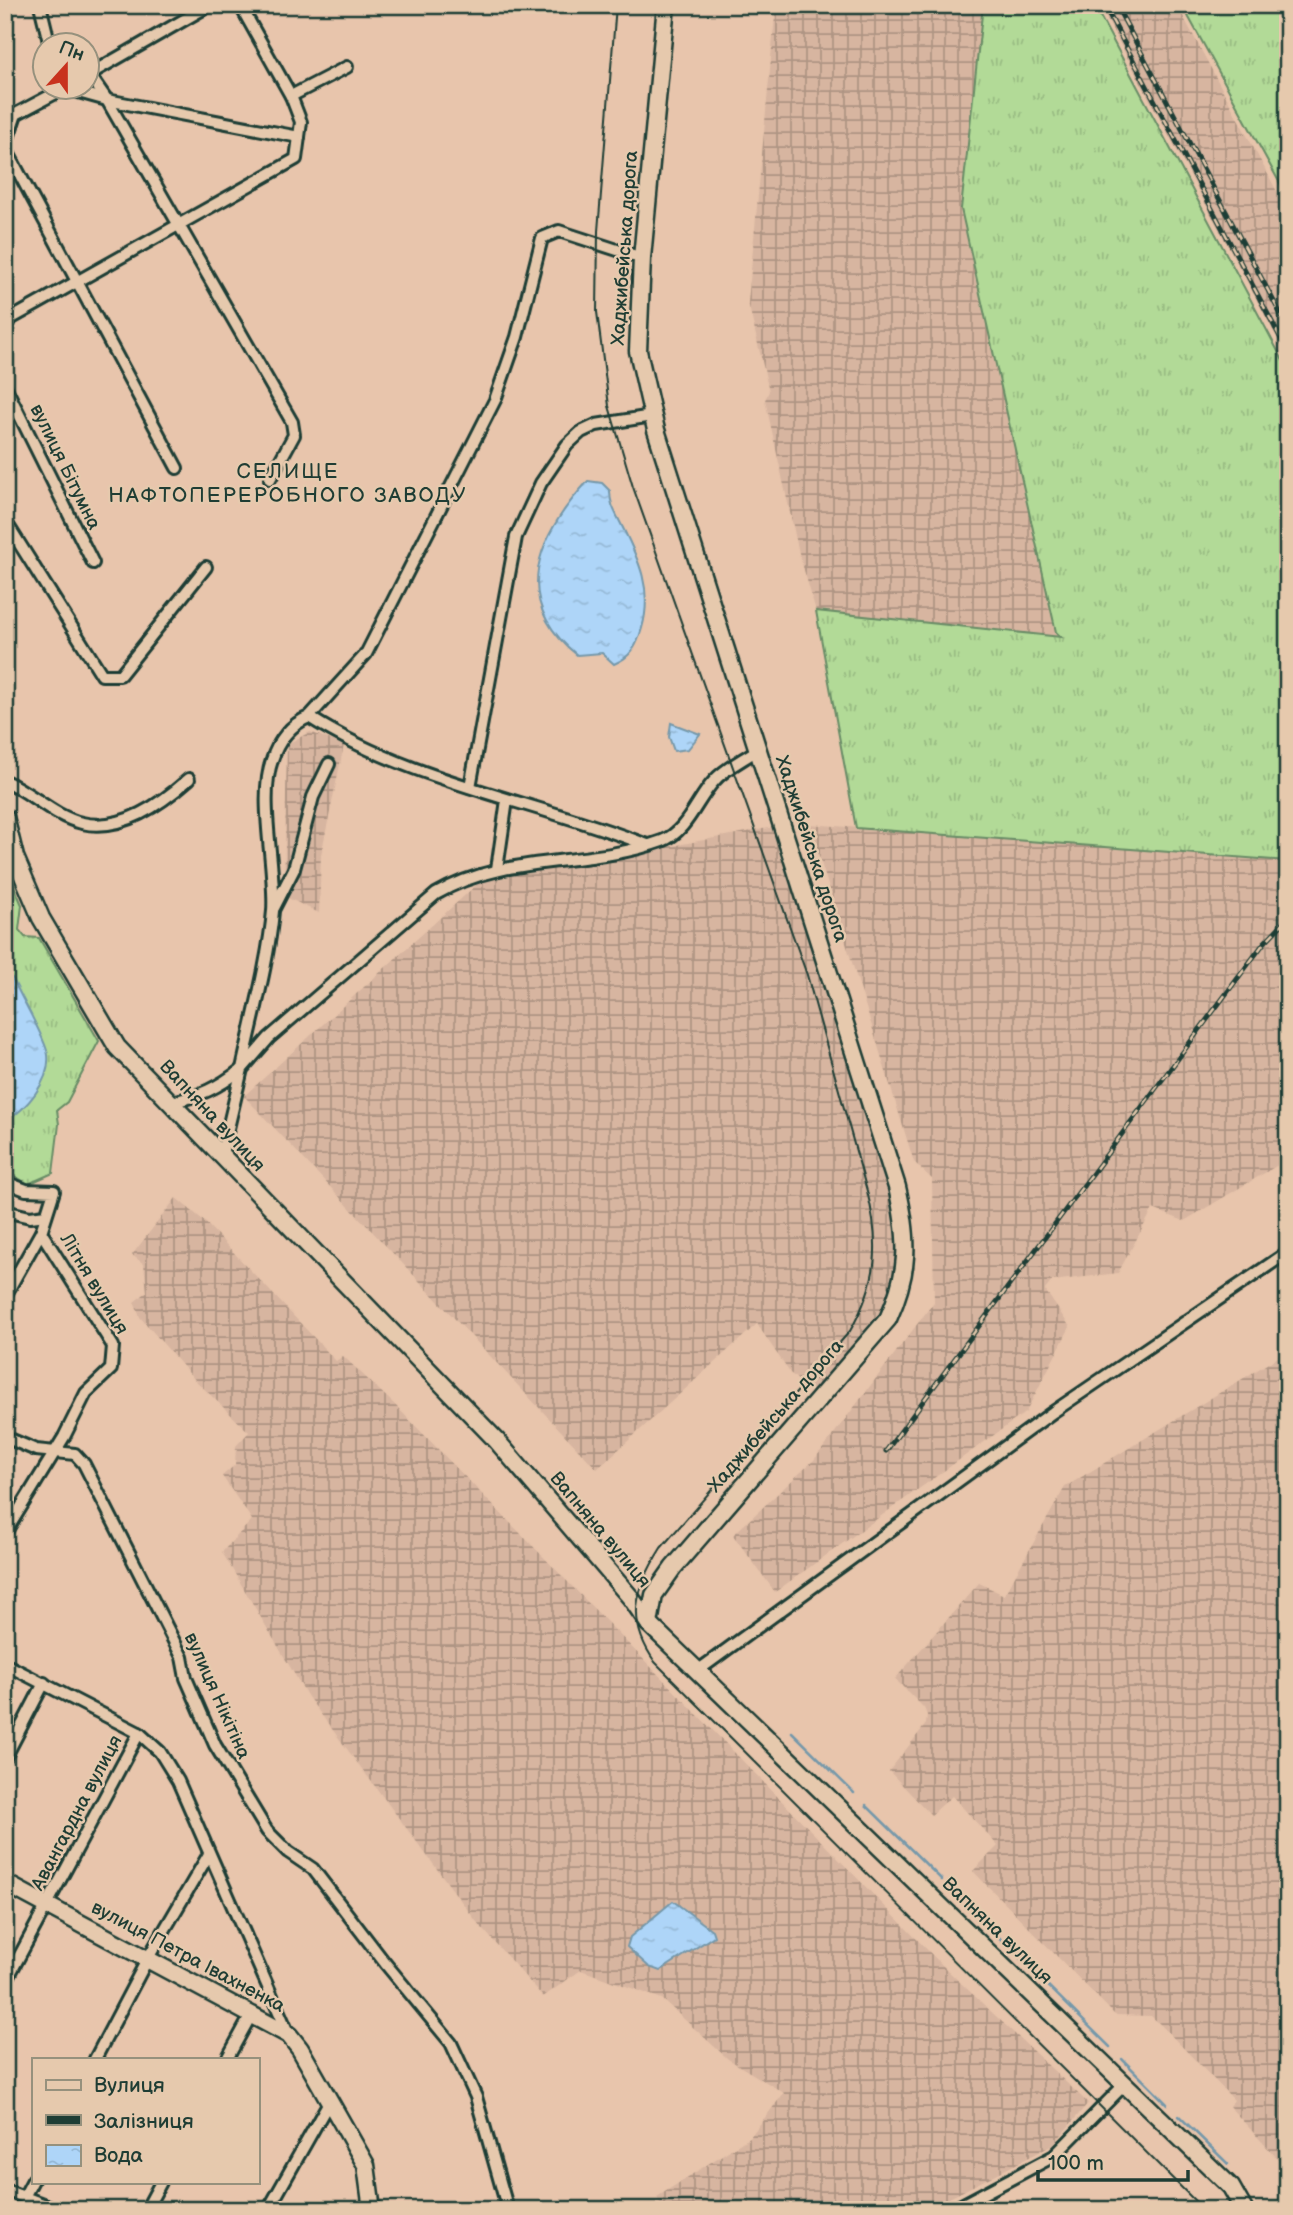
<svg xmlns="http://www.w3.org/2000/svg" width="1293" height="2215" font-family="'Balsamiq Sans',sans-serif">
	<style>
		.industrial { fill: url(#industrial-grid) }
		.grass { fill: url(#grass-tufts); stroke: #688c66; stroke-width: 2 }
		.water { fill: url(#water-ripples); stroke: #7598aa; stroke-width: 2 }
		.lines { fill: none; stroke-linecap: round; stroke-linejoin: round }
		.stream { stroke: #7598aa; stroke-width: 2.5 }
		.street-casing { stroke: #1f3d34; stroke-width: 16 }
		.secondary-casing { stroke: #1f3d34; stroke-width: 21 }
		.street { stroke: #e6c9ad; stroke-width: 10 }
		.secondary { stroke: #e6c9ad; stroke-width: 16 }
		.tram { stroke: #1f3d34; stroke-width: 2 }
		.rail-casing { stroke: #1f3d34; stroke-width: 5 }
		.rail { stroke: #e6c9ad; stroke-width: 2.5; stroke-dasharray: 8; stroke-linecap: butt }
		.labels { text-anchor: middle; dominant-baseline: central; stroke-width: 5; stroke-linejoin: round; paint-order: stroke }
		.street-label { font-size: 19px; fill: #1f3d34; stroke: #e6c9ad }
		.neighbourhood-label { font-size: 21px; letter-spacing: 2px; fill: #1f3d34; stroke: #e6c9ad }
	</style>
	<defs>
		<pattern id="industrial-grid" width="8" height="8" patternUnits="userSpaceOnUse" patternTransform="scale(1.75)"><rect width="8" height="8" fill="#d7b5a0"/><path d="M0 4h8M4 0v8" fill="none" stroke="#ae9483"/></pattern>
		<pattern id="grass-tufts" width="24" height="20" patternUnits="userSpaceOnUse" patternTransform="scale(1.75)"><rect width="24" height="20" fill="#b2da97"/><path d="M3 7l-1-3M5 7V3M7 7l1-3M15 17l-1-3M17 17v-4M19 17l1-3" fill="none" stroke="#99bc83"/></pattern>
		<pattern id="water-ripples" width="26" height="14" patternUnits="userSpaceOnUse" patternTransform="scale(1.75)"><rect width="26" height="14" fill="#aed5f8"/><path d="M2 4q2-2 4 0t4 0M15 11q2-2 4 0t4 0" fill="none" stroke="#95b8d5"/></pattern>
	</defs>
	<rect width="100%" height="100%" fill="#e8c5ac"/>
	<filter id="ink" filterUnits="userSpaceOnUse"><feTurbulence type="fractalNoise" baseFrequency=".0143" numOctaves="2"/><feDisplacementMap in="SourceGraphic" scale="14" xChannelSelector="R" yChannelSelector="G"/><feConvolveMatrix kernelMatrix="1 2 1 2 8 2 1 2 1" color-interpolation-filters="sRGB"/></filter>
	<g filter="url(#ink)">
		<g class="industrial">
			<path d="M776,5H983L973,96L1063,638L816,611L799,553L765,400L769,391L748,302Z"/>
			<path d="M1099,5H1177L1288,212V358Z"/>
			<path d="M310,732L344,745L321,855L319,913L284,896L287,744Z"/>
			<path d="M809,824L1288,861V1159L1184,1221L1153,1209L1118,1273L1052,1281L1045,1290L1070,1327L1026,1412L775,1592L733,1535L814,1460L934,1302L932,1179L914,1162Z"/>
			<path d="M779,826L901,1223L895,1288L881,1316L816,1396L790,1373L757,1324L597,1469L244,1096L485,877L491,880Z"/>
			<path d="M176,1198L203,1220L336,1361L343,1356L395,1405L946,1969L1088,2103L1053,2145L926,2210H663L657,2197L750,2137L784,2093L728,2059L662,1999L581,1970L543,1997L476,1921L308,1697L222,1552L252,1520L222,1476L235,1465L236,1446L249,1432L195,1380L140,1317L134,1302L147,1292L144,1264L132,1255Z"/>
			<path d="M1288,1351V2170L1229,2106L1234,2100L1161,2025L1151,2016L1115,2015L973,1871L998,1846L952,1796L931,1815L889,1771L926,1724L927,1715L924,1708L895,1679L979,1583L1004,1595L1065,1487Z"/>
		</g>
		<g class="grass">
			<path d="M983,5H1094L1288,370V861L856,828L816,611L1061,637L1056,632L961,209Z"/>
			<path d="M1182,5H1288V198Z"/>
			<path d="M5,865L22,905L19,930L25,937L39,938L99,1041L67,1102L57,1110L59,1124L53,1173L28,1184L5,1170Z"/>
		</g>
		<g class="water">
			<path d="M588,481L602,483L610,491C610,506 616,513 622,526C639,560 653,590 642,628C637,646 631,657 614,664L602,653L577,655C509,600 538,535 588,481Z"/>
			<path d="M671,723L700,734L688,749L674,751L669,737Z"/>
			<path d="M5,970L13,979C20,996 46,1039 48,1055C51,1081 26,1109 5,1122Z"/>
			<path d="M673,1901L712,1930L714,1936L660,1971L649,1967L627,1947L630,1937Z"/>
		</g>
		<g class="lines">
			<g class="stream">
				<path d="M792,1732L854,1793"/>
				<path d="M866,1805L942,1880"/>
				<path d="M953,1892L1110,2047"/>
				<path d="M1122,2059L1167,2104"/>
				<path d="M1179,2116L1228,2164"/>
			</g>
			<defs>
				<g id="street">
					<path d="M40,5L50,46"/>
					<path d="M89,74L107,100L292,422L294,435L270,479"/>
					<path d="M88,75L210,5"/>
					<path d="M64,88L107,100L299,137"/>
					<path d="M291,96L347,67"/>
					<path d="M5,147L177,468"/>
					<path d="M5,147L16,114L65,88"/>
					<path d="M5,322L296,159L301,122L291,96L240,5"/>
					<path d="M5,386L93,563"/>
					<path d="M5,528L9,527L102,675H120L206,567"/>
					<path d="M309,717C412,783 536,801 647,845"/>
					<path d="M5,781C31,792 54,817 82,823C122,832 161,804 189,779"/>
					<path d="M470,787L516,537L541,483L567,445L581,432L596,425L652,416"/>
					<path d="M497,869L507,800"/>
					<path d="M274,908L294,869L313,797L329,764"/>
					<path d="M171,1102C199,1097 219,1087 242,1069C252,1021 269,959 273,911C276,868 258,799 272,760C278,741 291,724 309,717L366,654L495,400L517,337L542,238L559,231L642,258"/>
					<path d="M221,1158L242,1069L269,1038L436,894C505,853 588,868 662,841C687,832 697,799 714,781C725,768 743,760 757,750"/>
					<path d="M5,1182L26,1190L54,1191L41,1232L5,1296"/>
					<path d="M5,1211L30,1217L46,1215"/>
					<path d="M5,1437L36,1450L75,1454L84,1464L182,1657L186,1678L215,1745L267,1831L288,1852L313,1869L385,1963L451,2043L476,2097L508,2210"/>
					<path d="M5,1533L64,1437L86,1393L111,1369L113,1346L41,1232"/>
					<path d="M5,1664L139,1733L160,1752L178,1781L289,2035"/>
					<path d="M696,1672L1053,1412L1288,1252"/>
					<path d="M5,1758L44,1683"/>
					<path d="M5,1983L139,1733"/>
					<path d="M95,2059L148,1958L209,1854"/>
					<path d="M227,2059L251,2015"/>
					<path d="M5,2190L59,2210"/>
					<path d="M24,2197L33,2180"/>
					<path d="M146,2210L161,2182"/>
					<path d="M268,2210L329,2102"/>
					<path d="M952,2210L1054,2156L1125,2084"/>
				</g>
				<g id="secondary">
					<path d="M5,817L15,857L41,918L117,1047L497,1441L631,1598L649,1624L1231,2187L1244,2210"/>
					<path d="M649,1624L654,1595L673,1568L888,1319C910,1270 909,1239 897,1187L656,430L638,351L642,258L666,5"/>
					<path d="M5,1883L289,2035L300,2049L366,2165L372,2210"/>
				</g>
			</defs>
			<use href="#street" class="street-casing"/>
			<use href="#secondary" class="secondary-casing"/>
			<use href="#street" class="street"/>
			<use href="#secondary" class="secondary"/>
			<path class="tram" d="M616,5L598,231L597,312L609,406L633,487L807,975L867,1191C881,1245 878,1282 850,1331L661,1548C636,1588 625,1620 655,1662L1204,2210"/>
			<defs>
				<g id="rail">
					<path d="M1104,5L1288,352"/>
					<path d="M1116,5L1288,328"/>
					<path d="M886,1451L1264,943L1288,918"/>
				</g>
			</defs>
			<use href="#rail" class="rail-casing"/>
			<use href="#rail" class="rail"/>
		</g>
	</g>
	<g class="labels">
		<g class="street-label">
			<text transform="translate(625 248) rotate(-86)">Хаджибейська дорога</text>
			<text transform="translate(65 467) rotate(64)">вулиця Бітумна</text>
			<text transform="translate(811 849) rotate(72)">Хаджибейська дорога</text>
			<text transform="translate(212 1116) rotate(47)">Вапняна вулиця</text>
			<text transform="translate(94 1284) rotate(59)">Літня вулиця</text>
			<text transform="translate(776 1416) rotate(-49)">Хаджибейська дорога</text>
			<text transform="translate(600 1530) rotate(50)">Вапняна вулиця</text>
			<text transform="translate(217 1696) rotate(66)">вулиця Нікітіна</text>
			<text transform="translate(77 1813) rotate(-62)">Авангардна вулиця</text>
			<text transform="translate(997 1931) rotate(44)">Вапняна вулиця</text>
			<text transform="translate(188 1957) rotate(28)">вулиця Петра Івахненка</text>
		</g>
		<g class="neighbourhood-label">
			<text x="288" y="471">СЕЛИЩЕ<tspan x="288" dy="24">НАФТОПЕРЕРОБНОГО ЗАВОДУ</tspan></text>
		</g>
	</g>
	<rect width="1293" height="2215" fill="none" stroke="#e6c9ad" stroke-width="28"/>
	<rect x="14" y="14" width="1265" height="2187" fill="none" stroke="#1f3d34" stroke-width="2.5" filter="url(#ink)"/>
	<rect x="32" y="2058" width="228" height="126" fill="#e6c9ad" stroke="#96917d" stroke-width="2"/>
	<rect x="46" y="2080" width="35" height="10" fill="#e6c9ad" stroke="#96917d" stroke-width="2"/>
	<text x="94" y="2092" font-size="21" fill="#1f3d34">Вулиця</text>
	<rect x="46" y="2115" width="35" height="10" fill="#1f3d34" stroke="#96917d" stroke-width="2"/>
	<text x="94" y="2128" font-size="21" fill="#1f3d34">Залізниця</text>
	<rect x="46" y="2145" width="35" height="21" fill="url(#water-ripples)" stroke="#96917d" stroke-width="2"/>
	<text x="94" y="2162" font-size="21" fill="#1f3d34">Вода</text>
	<g transform="translate(66 66) rotate(21)"><circle r="33" fill="#e6c9ad" stroke="#96917d" stroke-width="2"/>
	<path d="M0-5L12 26L0 18L-12 26Z" fill="#c8321e"/>
	<text y="-10" font-size="19" font-weight="bold" text-anchor="middle" fill="#1f3d34">Пн</text>
	</g>
	<path d="M1038 2170v10h150v-10" fill="none" stroke="#1f3d34" stroke-width="3.5"/>
	<text x="1048" y="2170" font-size="21" fill="#1f3d34" stroke="#e6c9ad" stroke-width="5" paint-order="stroke">100 m</text>
</svg>
